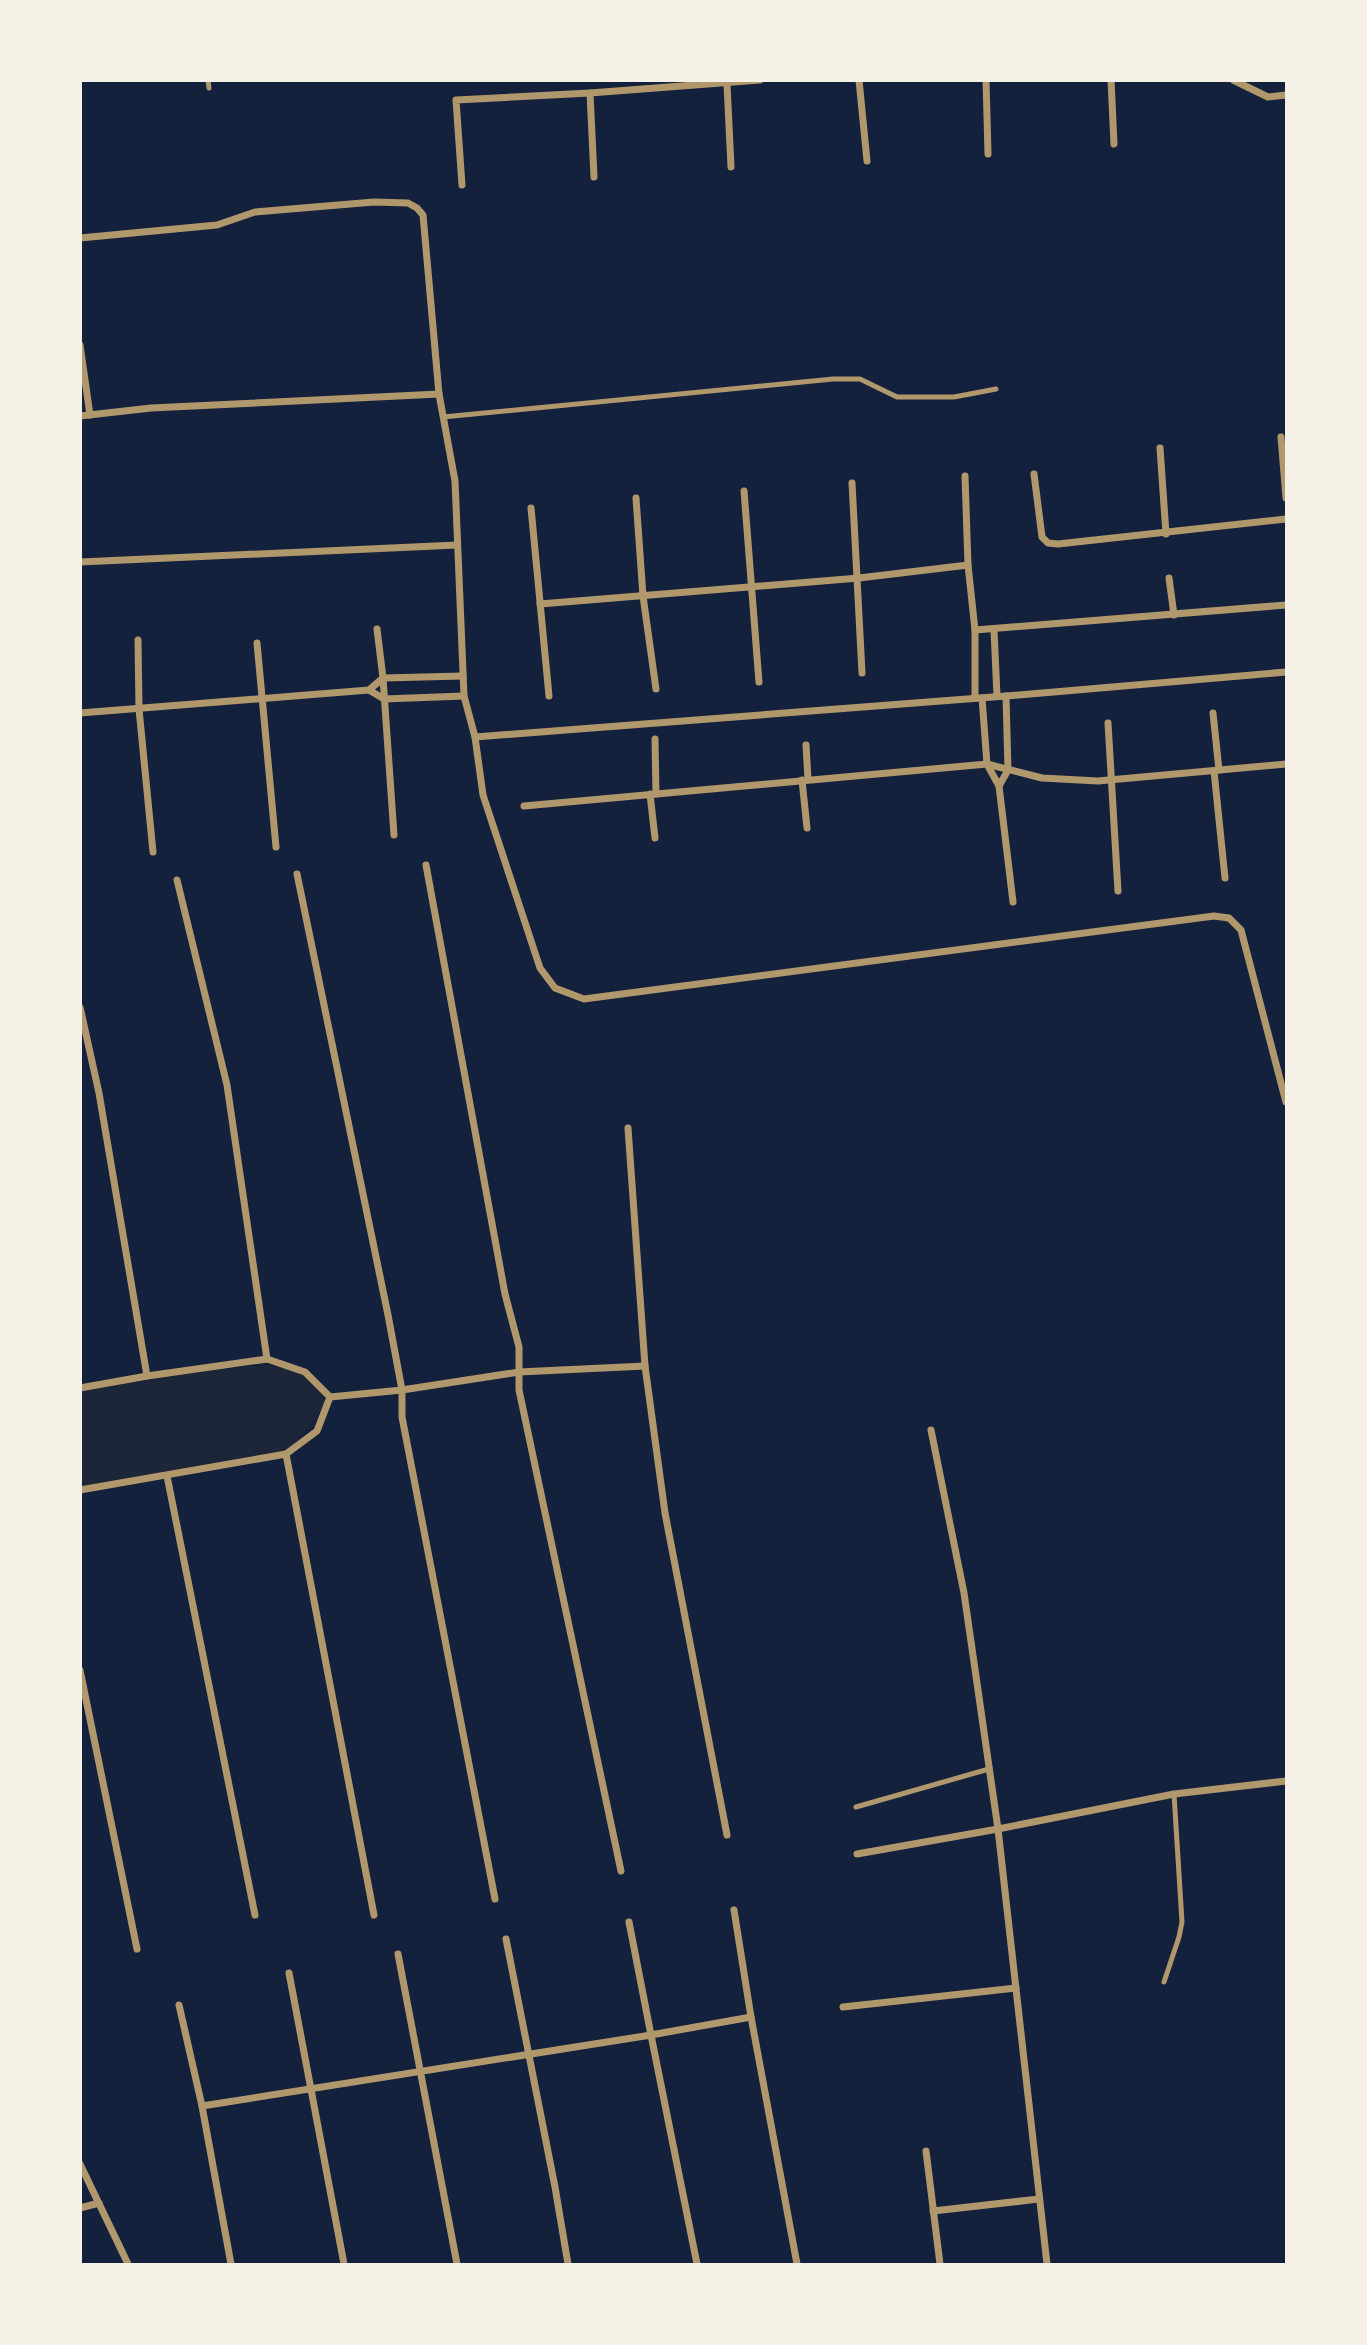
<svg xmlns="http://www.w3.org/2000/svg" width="1367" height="2345" font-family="Jost,sans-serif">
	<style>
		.green { fill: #1d2539 }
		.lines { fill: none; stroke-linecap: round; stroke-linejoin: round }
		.service { stroke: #b1986c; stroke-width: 5 }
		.minor { stroke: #b1986c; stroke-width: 7 }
	</style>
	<rect width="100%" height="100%" fill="#14213d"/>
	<path class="green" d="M268,1365C301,1371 315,1369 326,1405L286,1454L81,1490V1388L147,1376Z"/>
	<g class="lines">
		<g class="service">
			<path d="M208,80L209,88"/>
			<path d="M443,417L833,379H860L897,397H954L996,389"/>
			<path d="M856,1807L989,1769"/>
			<path d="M1164,1982L1179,1937L1182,1922L1174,1794"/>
		</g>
		<g class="minor">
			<path d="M859,80L867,161"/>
			<path d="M986,80L988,154"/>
			<path d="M1111,80L1114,144"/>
			<path d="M1233,80L1268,97L1286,95"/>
			<path d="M727,84L731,167"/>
			<path d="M590,93L594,177"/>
			<path d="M462,185L456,100L590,93L760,80"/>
			<path d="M80,238L217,225L255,212L374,202L408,203L417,208L423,215L439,394L455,481L464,696L475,737L483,795L540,968L555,988L584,999L1214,916L1229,918L1241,930L1286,1102"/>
			<path d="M80,345L90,415"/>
			<path d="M80,416L151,408L439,394"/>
			<path d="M1281,437L1286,498"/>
			<path d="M1160,448L1166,534"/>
			<path d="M1034,474L1042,537L1048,543L1058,544L1286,519"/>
			<path d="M965,476L968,565"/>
			<path d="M852,483L862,673"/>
			<path d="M744,491L759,682"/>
			<path d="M636,498L643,596L656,689"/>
			<path d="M531,508L549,696"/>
			<path d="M80,562L457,545"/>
			<path d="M1169,578L1174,615"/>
			<path d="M540,604L859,578L968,565L975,630L1286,605"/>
			<path d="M377,629L383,678L394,835"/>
			<path d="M975,630V698"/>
			<path d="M994,630L997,696"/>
			<path d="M138,640L139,709L153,852"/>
			<path d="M257,643L276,847"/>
			<path d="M369,690L384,699L464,696"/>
			<path d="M982,698L987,764L999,786L1013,902"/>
			<path d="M80,713L369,690L383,678L463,676"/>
			<path d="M1213,713L1219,770"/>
			<path d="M1108,723L1118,891"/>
			<path d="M475,737L1006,696L1286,672"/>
			<path d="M655,739L656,794"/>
			<path d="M806,745L808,779"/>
			<path d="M1214,771L1225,878"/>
			<path d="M802,780L807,828"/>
			<path d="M999,786L1008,770L1006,696"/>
			<path d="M650,794L655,838"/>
			<path d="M524,806L987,764L1042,778L1098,781L1286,764"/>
			<path d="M426,865L505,1294L519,1347V1390L621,1871"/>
			<path d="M297,874L388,1315L402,1390V1417L495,1899"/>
			<path d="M177,880L227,1085L267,1359"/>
			<path d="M80,1007L99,1093L147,1376"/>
			<path d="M628,1128L645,1366L665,1513L727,1835"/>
			<path d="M80,1388L147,1376L267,1359L305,1372L330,1397"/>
			<path d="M330,1397L402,1390L519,1372L645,1366"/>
			<path d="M286,1454L374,1915"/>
			<path d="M167,1476L255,1915"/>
			<path d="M80,1490L286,1454L317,1431L330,1397"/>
			<path d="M80,1670L137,1949"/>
			<path d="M857,1854L998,1829L964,1593L931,1430"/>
			<path d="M734,1910L751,2017L797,2264"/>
			<path d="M629,1922L651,2035L751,2017"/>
			<path d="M506,1939L555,2187L568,2264"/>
			<path d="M398,1954L457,2264"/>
			<path d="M289,1973L344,2264"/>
			<path d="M179,2005L202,2106"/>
			<path d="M843,2007L1016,1988"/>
			<path d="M926,2151L940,2264"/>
			<path d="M80,2164L128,2264"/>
			<path d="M80,2208L99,2203"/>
			<path d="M933,2211L1039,2199"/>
			<path d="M231,2264L202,2106L651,2035L697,2264"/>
			<path d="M1047,2264L998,1829L1174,1794L1286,1781"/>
		</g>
	</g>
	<rect width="1367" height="2345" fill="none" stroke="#f6f1e7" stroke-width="164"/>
</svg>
